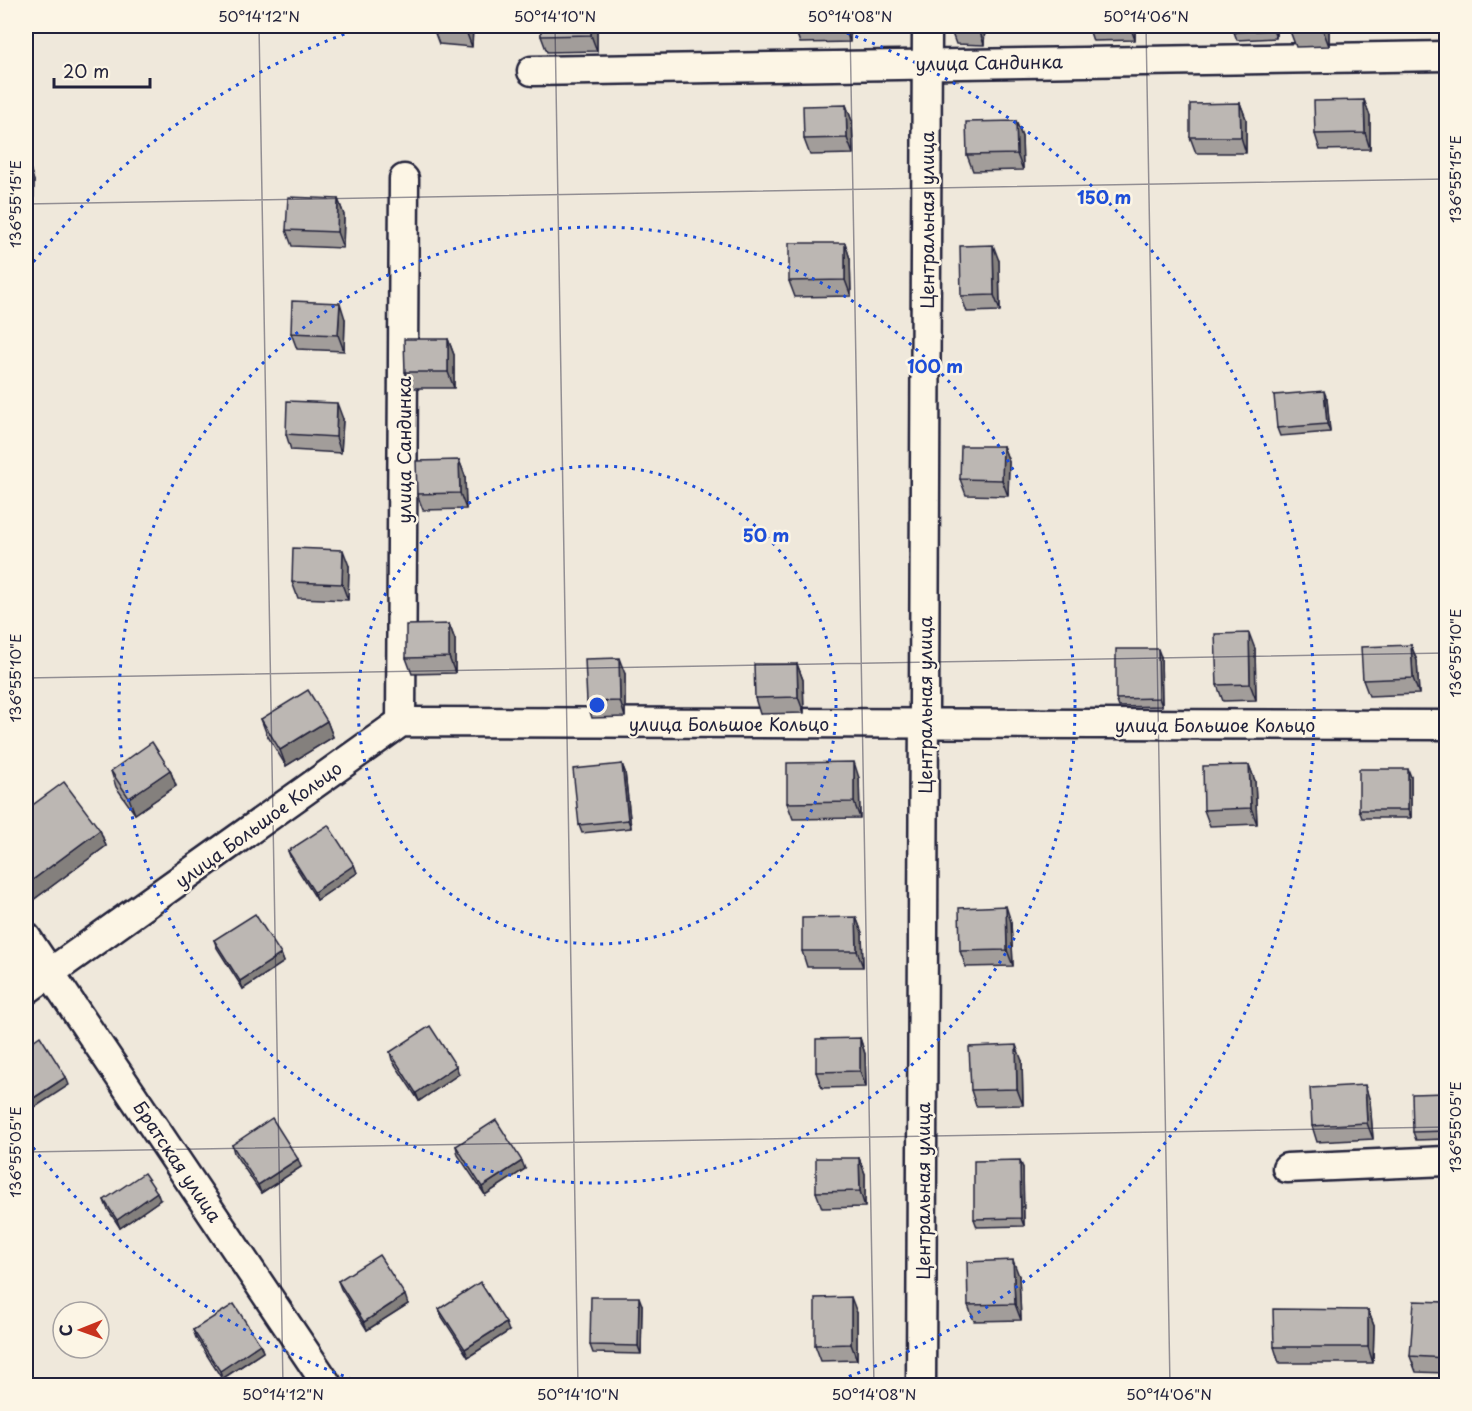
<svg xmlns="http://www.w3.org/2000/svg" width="1472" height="1411" font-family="'Playpen Sans',sans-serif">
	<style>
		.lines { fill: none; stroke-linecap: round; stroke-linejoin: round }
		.minor-casing { stroke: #22223b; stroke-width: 33 }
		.minor { stroke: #fcf5e5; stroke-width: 28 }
		.wall { fill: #a29d9a; stroke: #22223b; stroke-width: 1.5 }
		.shaded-wall { fill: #84807d; stroke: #22223b; stroke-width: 1.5 }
		.building { fill: #bcb7b3; stroke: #22223b; stroke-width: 1.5 }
		.ticks { fill: none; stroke: #22223b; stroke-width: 1.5; stroke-opacity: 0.45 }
		.ring { fill: none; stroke: #1d4ed8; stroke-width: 3; stroke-dasharray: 3 6 }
		.labels { text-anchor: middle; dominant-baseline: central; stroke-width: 5; stroke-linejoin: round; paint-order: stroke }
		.street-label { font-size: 18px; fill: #22223b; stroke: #fcf5e5 }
		.centre { fill: #1d4ed8; stroke: #fcf5e5; stroke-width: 3 }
		.ring-label { font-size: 18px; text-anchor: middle; font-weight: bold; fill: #1d4ed8; stroke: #fcf5e5; stroke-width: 5; stroke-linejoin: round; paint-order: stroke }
		.neatline { fill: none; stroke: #22223b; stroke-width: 2 }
		.ticks-label { font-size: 15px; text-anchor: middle; fill: #22223b }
	</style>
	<rect width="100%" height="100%" fill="#efe8db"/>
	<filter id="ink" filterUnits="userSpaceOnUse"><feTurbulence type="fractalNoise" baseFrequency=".0167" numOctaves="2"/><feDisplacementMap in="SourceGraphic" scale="12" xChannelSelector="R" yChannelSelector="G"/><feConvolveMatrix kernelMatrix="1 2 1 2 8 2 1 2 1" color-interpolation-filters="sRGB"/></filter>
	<g filter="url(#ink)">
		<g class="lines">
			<defs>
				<g id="minor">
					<path d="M532,71L1446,56"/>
					<path d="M401,722L404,179"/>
					<path d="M26,937L328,1386"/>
					<path d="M26,990L401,722L1446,725"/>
					<path d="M1287,1168L1446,1161"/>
					<path d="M921,1386L927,26"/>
				</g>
			</defs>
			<use href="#minor" class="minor-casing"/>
			<use href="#minor" class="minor"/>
		</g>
		<g class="wall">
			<path d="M473,26L472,47L439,44L433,28Z"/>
			<path d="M541,26H597V51L547,52L541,36Z"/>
			<path d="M794,26H850V42L800,43Z"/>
			<path d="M985,26L984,45L956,44L950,28Z"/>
			<path d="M1088,26H1135V40L1093,41Z"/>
			<path d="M1276,26V38L1237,40L1234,32Z"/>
			<path d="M1329,26V46L1296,47L1290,31Z"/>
			<path d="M26,88H27L33,104L31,138L26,137Z"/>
			<path d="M1364,100L1370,116V149L1320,150L1315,134Z"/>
			<path d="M1240,103L1246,119V153H1196L1190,137Z"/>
			<path d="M846,105L852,121L853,154L810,155L804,139Z"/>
			<path d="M1016,121L1022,137L1023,170L973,171L967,155Z"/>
			<path d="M26,165H29L34,181L33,214H26Z"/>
			<path d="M338,199L344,215L343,248L292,246L286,230Z"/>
			<path d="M845,243L850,259L851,296L795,297L789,281Z"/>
			<path d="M999,261L1000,311L967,312L961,296Z"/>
			<path d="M345,319L344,351L297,349L291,333Z"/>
			<path d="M448,339L454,355V388H411L405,372Z"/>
			<path d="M1327,399L1330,432L1280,436L1277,428Z"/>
			<path d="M343,419L341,453L291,450L286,434Z"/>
			<path d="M1003,446L1009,462L1008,496L966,495L960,479Z"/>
			<path d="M459,460L465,476L466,509L423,510L417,494Z"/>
			<path d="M349,566L348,600L298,598L292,582Z"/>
			<path d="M449,624L455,640V673L412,674L406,658Z"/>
			<path d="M1411,645L1417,661L1419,694L1369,696L1363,680Z"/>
			<path d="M1255,649L1256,700L1223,701L1217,685Z"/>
			<path d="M1161,657L1162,706L1119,707L1116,699Z"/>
			<path d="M797,664L803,680L804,713L760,714L755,698Z"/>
			<path d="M625,674V717L592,718L587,702Z"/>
			<path d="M261,719L327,721L333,737L286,766L267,735Z"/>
			<path d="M622,764L625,772L631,828L582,833L579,825Z"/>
			<path d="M1249,765L1255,781L1257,824L1210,826L1204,810Z"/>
			<path d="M170,770L176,786L135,814L116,787L111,771Z"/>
			<path d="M1411,777V818H1362L1359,810Z"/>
			<path d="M859,778L860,818L793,819L787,803Z"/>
			<path d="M26,810L100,830L106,846L33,900L26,890Z"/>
			<path d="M288,851L354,865L357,873L317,900L291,859Z"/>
			<path d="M856,917L862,933L863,967H807L802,951Z"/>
			<path d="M1011,922L1013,966L966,967L960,951Z"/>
			<path d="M214,940L281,954L284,962L243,989L217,948Z"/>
			<path d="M860,1038L865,1054L866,1087L822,1088L816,1072Z"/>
			<path d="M390,1052L459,1074L419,1101L392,1060Z"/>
			<path d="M1022,1061L1023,1105L976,1106L971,1090Z"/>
			<path d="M1446,1093V1139L1416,1140L1413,1132Z"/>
			<path d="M1370,1101L1373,1139L1317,1142L1312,1126Z"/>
			<path d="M232,1145L301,1167L261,1193L234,1153Z"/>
			<path d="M456,1146L525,1169L485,1195L458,1155Z"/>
			<path d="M859,1158L865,1174V1207L822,1208L816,1192Z"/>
			<path d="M1023,1168L1024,1226L977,1227L974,1219Z"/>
			<path d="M104,1200H160L120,1228L107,1208Z"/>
			<path d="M1019,1276L1021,1320L974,1321L968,1305Z"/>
			<path d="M338,1281L408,1304L367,1330L341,1289Z"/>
			<path d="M1446,1302V1373L1416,1372L1410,1356Z"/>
			<path d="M642,1305L641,1354L593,1353L590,1345Z"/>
			<path d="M439,1309L509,1331L468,1357L442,1317Z"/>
			<path d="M1368,1310L1374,1326L1373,1363H1279L1274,1347Z"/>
			<path d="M857,1313V1360L821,1361L815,1345Z"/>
			<path d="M193,1330L260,1344L263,1352L222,1379L196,1338Z"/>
		</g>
		<g class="shaded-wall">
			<path d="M466,26H473L472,47L466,31Z"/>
			<path d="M591,26H597V51L591,35Z"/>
			<path d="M844,26H850V42Z"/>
			<path d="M979,26H985L984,45L979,29Z"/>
			<path d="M1130,26H1135V40Z"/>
			<path d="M1273,26H1276V38L1273,30Z"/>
			<path d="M1323,26H1329V46L1323,30Z"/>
			<path d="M27,88L33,104L31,138L26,122Z"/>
			<path d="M1364,100L1370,116V149L1365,133Z"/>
			<path d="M1240,103L1246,119V153L1241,137Z"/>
			<path d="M846,105L852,121L853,154L847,138Z"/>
			<path d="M1016,121L1022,137L1023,170L1017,154Z"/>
			<path d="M29,165L34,181L33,214L28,198Z"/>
			<path d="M338,199L344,215L343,248L337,232Z"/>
			<path d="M845,243L850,259L851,296L845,280Z"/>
			<path d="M993,245L999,261L1000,311L994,295Z"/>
			<path d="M340,303L345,319L344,351L338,335Z"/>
			<path d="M448,339L454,355V388L448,372Z"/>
			<path d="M1324,391L1327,399L1330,432L1327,424Z"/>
			<path d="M337,403L343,419L341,453L336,437Z"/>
			<path d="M1003,446L1009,462L1008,496L1002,480Z"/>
			<path d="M459,460L465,476L466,509L460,493Z"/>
			<path d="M343,550L349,566L348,600L342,584Z"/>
			<path d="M449,624L455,640V673L449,657Z"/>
			<path d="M1249,633L1255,649L1256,700L1250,684Z"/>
			<path d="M1411,645L1417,661L1419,694L1413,678Z"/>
			<path d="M1158,649L1161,657L1162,706L1159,698Z"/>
			<path d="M619,658L625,674V717L620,701Z"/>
			<path d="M797,664L803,680L804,713L798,697Z"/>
			<path d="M327,721L333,737L286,766L280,750Z"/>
			<path d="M854,762L859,778L860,818L854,802Z"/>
			<path d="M622,764L625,772L631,828L628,820Z"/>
			<path d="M1249,765L1255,781L1257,824L1251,808Z"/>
			<path d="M1408,769L1411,777V818L1408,810Z"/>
			<path d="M170,770L176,786L135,814L129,798Z"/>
			<path d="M100,830L106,846L33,900L27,884Z"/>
			<path d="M354,865L357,873L317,900L314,892Z"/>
			<path d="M1006,906L1011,922L1013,966L1007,950Z"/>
			<path d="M856,917L862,933L863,967L857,951Z"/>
			<path d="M281,954L284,962L243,989L240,981Z"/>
			<path d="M860,1038L865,1054L866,1087L860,1071Z"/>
			<path d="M1016,1045L1022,1061L1023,1105L1017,1089Z"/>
			<path d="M456,1066L459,1074L419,1101L416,1093Z"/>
			<path d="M66,1077L69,1085L29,1111L26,1103Z"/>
			<path d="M1365,1085L1370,1101L1373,1139L1367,1123Z"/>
			<path d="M859,1158L865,1174V1207L860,1191Z"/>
			<path d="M298,1159L301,1167L261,1193L258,1185Z"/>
			<path d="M1020,1160L1023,1168L1024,1226L1021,1218Z"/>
			<path d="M522,1161L525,1169L485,1195L482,1187Z"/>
			<path d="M157,1192L160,1200L120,1228L117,1220Z"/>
			<path d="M1013,1260L1019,1276L1021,1320L1015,1304Z"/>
			<path d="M405,1295L408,1304L367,1330L364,1322Z"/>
			<path d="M639,1297L642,1305L641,1354L638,1346Z"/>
			<path d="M851,1297L857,1313V1360L851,1344Z"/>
			<path d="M1368,1310L1374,1326L1373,1363L1368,1347Z"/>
			<path d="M506,1323L509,1331L468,1357L465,1349Z"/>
			<path d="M260,1344L263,1352L222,1379L220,1371Z"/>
		</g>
		<g class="building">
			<path d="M433,26H466V31L433,28Z"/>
			<path d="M541,26H591V35L541,36Z"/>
			<path d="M794,26H844L794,27Z"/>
			<path d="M950,26H979V29L950,28Z"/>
			<path d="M1234,26H1273V30L1234,32Z"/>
			<path d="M1290,26H1323V30L1290,31Z"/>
			<path d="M26,88H27L26,116Z"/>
			<path d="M1364,100L1365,133L1315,134L1314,101Z"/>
			<path d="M1240,103L1241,137H1190V104Z"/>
			<path d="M846,105L847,138L804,139L803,106Z"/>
			<path d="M1016,121L1017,154L967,155L966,122Z"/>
			<path d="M26,165H29L28,198H26Z"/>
			<path d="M288,197L338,199L337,232L286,230Z"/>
			<path d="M789,243H845V280L789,281Z"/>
			<path d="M993,245L994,295L961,296L960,246Z"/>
			<path d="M292,301L340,303L338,335L291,333Z"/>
			<path d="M404,339H448V372H405Z"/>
			<path d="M1324,391L1327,424L1277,428L1274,395Z"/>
			<path d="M287,401L337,403L336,437L286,434Z"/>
			<path d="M961,446H1003L1002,480L960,479Z"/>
			<path d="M459,460L460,493L417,494L416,461Z"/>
			<path d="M293,548L343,550L342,584L292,582Z"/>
			<path d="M449,624V657L406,658V625Z"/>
			<path d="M1249,633L1250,684L1217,685L1215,634Z"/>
			<path d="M1411,645L1413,678L1363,680L1361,647Z"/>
			<path d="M1116,649H1158L1159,698L1116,699Z"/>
			<path d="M619,658L620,701L587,702L585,659Z"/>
			<path d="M754,664H797L798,697L755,698Z"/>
			<path d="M308,690L327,721L280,750L261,719Z"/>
			<path d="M152,742L170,770L129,798L111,771Z"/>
			<path d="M854,762V802L787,803V763Z"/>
			<path d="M622,764L628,820L579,825L573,769Z"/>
			<path d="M1249,765L1251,808L1204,810L1203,766Z"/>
			<rect x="1359" y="769" width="49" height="41"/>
			<path d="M64,782L100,830L27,884L26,882V810Z"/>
			<path d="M328,825L354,865L314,892L288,851Z"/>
			<path d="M1006,906L1007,950L960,951L959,908Z"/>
			<path d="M255,914L281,954L240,981L214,940Z"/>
			<path d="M856,917L857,951H802V918Z"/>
			<path d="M430,1026L456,1066L416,1093L390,1052Z"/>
			<path d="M40,1036L66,1077L26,1103V1046Z"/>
			<path d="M860,1038V1071L816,1072V1039Z"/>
			<path d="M1016,1045L1017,1089L971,1090L969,1047Z"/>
			<path d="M1365,1085L1367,1123L1312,1126L1310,1088Z"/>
			<path d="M1446,1093V1131L1413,1132L1412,1094Z"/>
			<path d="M272,1118L298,1159L258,1185L232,1145Z"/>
			<path d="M496,1120L522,1161L482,1187L456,1146Z"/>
			<path d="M816,1158H859L860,1191L816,1192Z"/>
			<path d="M1020,1160L1021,1218L974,1219V1161Z"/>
			<path d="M144,1173L157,1192L117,1220L104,1200Z"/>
			<path d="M379,1255L405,1295L364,1322L338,1281Z"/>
			<path d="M1013,1260L1015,1304L968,1305L967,1262Z"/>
			<path d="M480,1282L506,1323L465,1349L439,1309Z"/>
			<path d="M591,1297H639L638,1346L590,1345Z"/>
			<path d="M851,1297V1344L815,1345V1298Z"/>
			<path d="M1414,1301L1446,1302V1358L1410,1356Z"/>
			<path d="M234,1304L260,1344L220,1371L193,1330Z"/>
			<path d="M1273,1309L1368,1310V1347H1274Z"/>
		</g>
	</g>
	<path class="ticks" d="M259,26L283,1386M555,26L578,1386M850,26L874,1386M1146,26L1170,1386M1441,26L1446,317M26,204L1446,179M26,678L1446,653M26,1152L1446,1127"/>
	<g class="ring">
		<circle cx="597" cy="705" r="239"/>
		<circle cx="597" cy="705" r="478"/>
		<path d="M369 1385A717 717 0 0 1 28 1141M28 269A717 717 0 0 1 364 27M830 27A717 717 0 0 1 825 1385"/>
	</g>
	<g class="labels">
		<g class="street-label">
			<text transform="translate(989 62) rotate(-1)">улица Сандинка</text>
			<text transform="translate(926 220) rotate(-90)">Центральная улица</text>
			<text transform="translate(403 450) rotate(-90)">улица Сандинка</text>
			<text transform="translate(924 705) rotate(-90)">Центральная улица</text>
			<text x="729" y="723">улица Большое Кольцо</text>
			<text x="1215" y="724">улица Большое Кольцо</text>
			<text transform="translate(258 824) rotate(-36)">улица Большое Кольцо</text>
			<text transform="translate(178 1161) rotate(56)">Братская улица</text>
			<text transform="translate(922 1191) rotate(-90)">Центральная улица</text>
		</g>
	</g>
	<circle cx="597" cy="705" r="9" class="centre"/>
	<g class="ring-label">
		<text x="1104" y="204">150 m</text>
		<text x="935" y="373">100 m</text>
		<text x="766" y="542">50 m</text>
	</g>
	<rect width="1472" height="1411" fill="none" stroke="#fcf5e5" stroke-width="66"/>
	<g transform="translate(81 1330) rotate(269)"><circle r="28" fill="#fcf5e5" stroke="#a5a1a1" stroke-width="1.5"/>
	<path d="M0-4.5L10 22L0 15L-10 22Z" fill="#c8321e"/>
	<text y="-9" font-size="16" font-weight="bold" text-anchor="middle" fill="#22223b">С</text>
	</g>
	<path d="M54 78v9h96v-9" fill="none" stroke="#22223b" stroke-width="3"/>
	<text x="63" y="78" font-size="18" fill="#22223b" stroke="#fcf5e5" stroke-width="4.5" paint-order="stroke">20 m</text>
	<rect x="33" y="33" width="1406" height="1345" class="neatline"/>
	<g class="ticks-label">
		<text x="259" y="22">50°14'12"N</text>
		<text x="555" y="22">50°14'10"N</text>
		<text x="850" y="22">50°14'08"N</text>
		<text x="1146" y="22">50°14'06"N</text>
		<text transform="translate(1456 179) rotate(-90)" y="5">136°55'15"E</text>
		<text transform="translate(16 204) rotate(-90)" y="5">136°55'15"E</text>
		<text transform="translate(1456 653) rotate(-90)" y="5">136°55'10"E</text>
		<text transform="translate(16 678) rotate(-90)" y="5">136°55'10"E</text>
		<text transform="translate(1456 1127) rotate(-90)" y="5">136°55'05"E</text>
		<text transform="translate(16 1152) rotate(-90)" y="5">136°55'05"E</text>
		<text x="283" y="1400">50°14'12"N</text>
		<text x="578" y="1400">50°14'10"N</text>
		<text x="874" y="1400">50°14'08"N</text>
		<text x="1169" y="1400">50°14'06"N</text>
	</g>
</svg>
